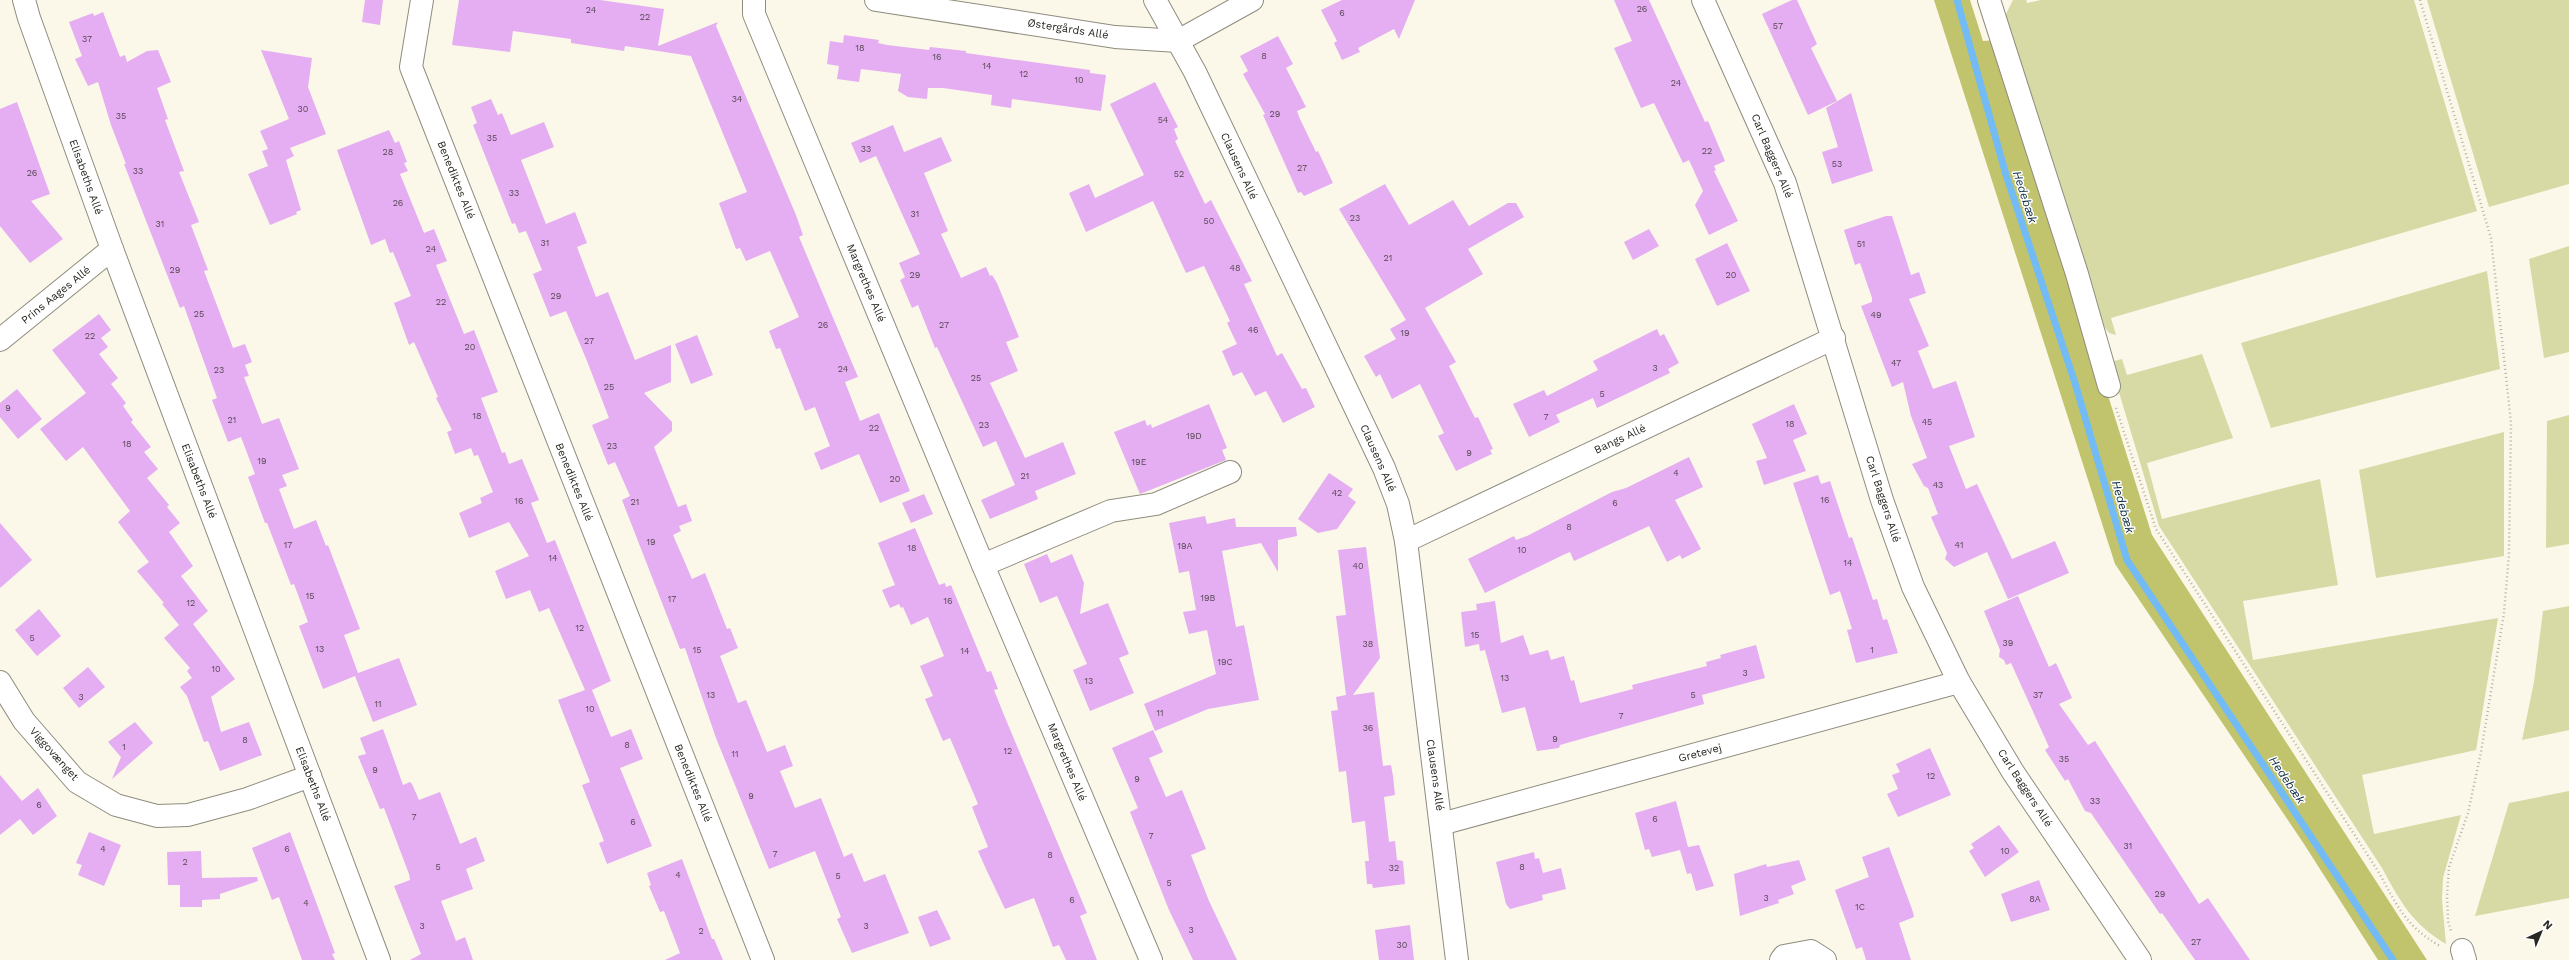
<svg xmlns="http://www.w3.org/2000/svg" width="2569" height="960" font-family="'Work Sans',sans-serif">
	<style>
		.green { fill: #d7daa5 }
		.forest { fill: #c1c46c }
		.lines { fill: none; stroke-linecap: round; stroke-linejoin: round }
		.stream { stroke: #72bbf5; stroke-width: 7 }
		.building { fill: #e5adf2 }
		.minor-casing { stroke: #8f8c7f; stroke-width: 24 }
		.path { stroke: #b4b2a6; stroke-width: 2.5; stroke-dasharray: 1 3; stroke-linecap: butt }
		.minor { stroke: #fff; stroke-width: 22 }
		.labels { text-anchor: middle; dominant-baseline: central; stroke-width: 3; stroke-linejoin: round; paint-order: stroke }
		.number-label { font-size: 9px; fill: #574855 }
		.street-label { font-size: 11px; fill: #282721; stroke: #fff }
		.water-label { font-size: 12px; font-style: italic; fill: #0e2e45; stroke: #fff }
	</style>
	<rect width="100%" height="100%" fill="#fbf8e9"/>
	<g class="green">
		<path d="M2013,0H2026L2027,3L2041,0H2414L2477,211L2111,318L2116,335L2109,333L2098,318L2005,16Z"/>
		<path d="M2427,0H2569V184L2489,207Z"/>
		<path d="M2569,246V352L2544,358L2529,259Z"/>
		<path d="M2487,271L2500,369L2271,428L2241,343Z"/>
		<path d="M2202,354L2233,438L2147,463L2162,519L2320,479L2338,585L2243,601L2253,660L2498,618L2476,750L2362,775L2374,834L2461,815L2443,878L2442,900L2446,944C2412,924 2400,901 2382,868L2159,526L2110,362L2122,359L2127,375Z"/>
		<path d="M2569,415V544L2546,548L2547,421Z"/>
		<path d="M2504,432V556L2376,578L2359,470Z"/>
		<path d="M2569,606V730L2522,740L2534,682L2543,611Z"/>
		<path d="M2569,791V898L2475,916L2509,803Z"/>
	</g>
	<path class="forest" d="M1934,0H1970L1983,41L1996,40L2152,535L2427,960H2378L2304,844L2115,564Z"/>
	<g class="lines">
		<path class="stream" d="M1957,0L2006,175L2075,383L2127,560L2393,960"/>
	</g>
	<g class="building">
		<path d="M365,0H383L380,25L362,22Z"/>
		<path d="M459,0H600L664,9L658,46L718,22L716,26L796,215L803,235L799,237L858,377L845,382L860,421L879,413L910,491L880,503L859,454L821,470L814,453L830,446L815,407L805,411L780,348L776,349L769,331L799,317L770,251L746,261L740,248L736,249L719,203L747,192L691,56L625,46L624,51L571,43V39L513,31L510,52L452,45Z"/>
		<path d="M1342,0H1415L1399,39L1394,29L1358,48L1360,52L1342,60L1334,43L1337,41L1321,10Z"/>
		<path d="M1614,0H1649L1705,122L1708,121L1725,161L1714,166L1716,170L1714,171L1738,221L1709,235L1695,205L1703,191L1689,160L1683,163L1654,103L1641,108L1614,48L1632,41Z"/>
		<path d="M1792,0H1797L1817,44L1811,48L1837,101L1808,115L1762,14Z"/>
		<path d="M103,12L120,57L125,55L127,62L147,51L158,50L171,82L157,88L168,119L165,120L184,171L179,172L199,222L191,225L208,270L204,271L233,348L245,344L252,362L245,365L249,376L244,377L262,424L279,418L299,469L282,475L287,486L279,489L294,529L316,520L326,546L328,545L360,629L344,635L358,673L399,658L417,705L373,722L355,676L323,689L299,626L308,622L294,584L291,585L267,523H265L248,477L255,474L241,437L228,442L212,400L217,398L199,348L184,306L180,308L124,164H126L111,125L98,82L88,86L75,59L82,56L69,22L93,13L94,16Z"/>
		<path d="M844,35L879,40L878,43L887,45L929,50L930,47L966,51V53L1090,70V73L1106,75L1101,111L1012,99L1011,108L991,105L992,95L943,88H928L927,99L908,97L898,91L901,74L861,69L859,82L837,79L839,66L827,64L830,41L843,43Z"/>
		<path d="M1278,36L1293,64L1286,68L1306,107L1297,111L1300,119L1316,152L1318,151L1333,183L1304,196L1301,192L1298,193L1263,115L1265,114L1243,74L1248,71L1240,56Z"/>
		<path d="M261,50L312,58L308,87L326,134L290,148L294,156L286,160L301,210L296,212L297,214L270,225L248,174L268,166L262,151L268,149L260,131L289,119Z"/>
		<path d="M1155,82L1178,127L1174,129L1178,139L1175,141L1205,204L1211,200L1252,281L1244,284L1277,356L1282,353L1302,389L1306,388L1315,407L1283,423L1266,391L1255,396L1242,372L1233,376L1222,351L1237,344L1227,323L1230,321L1204,266L1186,273L1153,201L1086,232L1069,193L1089,184L1095,198L1144,175L1110,104Z"/>
		<path d="M1851,93L1873,171L1832,184L1822,152L1838,147L1826,108Z"/>
		<path d="M491,99L498,115L502,113L511,135L544,122L554,147L521,160L546,224L575,212L587,243L577,247L596,297L608,292L635,360L671,345V382L644,393L672,422V431L654,447L678,507L686,504L692,521L679,526L681,531L673,535L692,579L705,573L727,629L730,628L738,648L720,656L738,703L746,700L767,752L785,745L793,766L780,771L795,808L821,798L844,857L852,853L864,882L885,874L909,933L852,953L837,919L841,917L815,851L769,869L716,738L685,648L680,649L622,500L630,496L615,462L608,465L592,425L609,418L587,361L566,311L550,317L533,274L542,270L526,231L519,233L515,223L512,224L473,125L477,123L471,107Z"/>
		<path d="M17,102L50,194L31,201L63,239L30,263L0,226V109Z"/>
		<path d="M893,125L904,152L941,137L952,161L924,173L948,231L941,234L961,278L986,267L990,276L992,275L997,283L1019,337L1006,342L1018,371L990,383L1025,458L1063,442L1076,474L1035,491L1038,499L990,519L981,500L1015,485L996,441L983,447L937,347L935,348L918,305L912,308L900,280L905,277L899,263L920,254L876,156L860,163L851,143Z"/>
		<path d="M389,130L395,143L399,141L407,162L404,163L408,171L400,174L424,233L434,229L447,261L436,265L464,334L474,330L498,392L481,398L502,453L505,452L509,464L522,459L539,500L531,503L547,543L555,540L611,681L592,690L611,737L631,729L643,759L620,768L652,846L607,864L599,843L604,841L582,785L590,782L558,700L585,690L549,608L539,612L530,590L506,599L495,571L529,556L509,522L469,538L459,513L482,503L480,498L493,492L478,455L474,456L471,448L455,454L447,432L452,430L436,398L438,397L414,342L409,345L394,303L411,296L393,252L390,253L385,239L371,245L337,150Z"/>
		<path d="M1385,184L1409,225L1453,200L1469,226L1508,203H1516L1524,217L1468,249L1483,274L1425,308L1456,362L1449,366L1475,418L1478,417L1493,449L1490,450L1492,454L1456,471L1438,436L1444,433L1420,384L1392,399L1380,374L1376,377L1364,356L1396,339L1390,329L1406,320L1339,209Z"/>
		<path d="M1886,216H1892L1911,275L1919,272L1926,293L1909,299L1929,346L1918,351L1933,389L1956,381L1975,437L1949,446L1966,489L1977,484L2012,559L2055,541L2069,573L2008,599L1987,552L1954,567L1945,559L1947,553L1931,517L1938,514L1928,488L1924,486L1912,464L1927,458L1911,416L1903,382L1892,387L1861,306L1872,302V298L1860,263L1855,265L1844,230Z"/>
		<path d="M1649,229L1659,246L1633,260L1624,242Z"/>
		<path d="M1727,243L1750,291L1717,306L1695,259Z"/>
		<path d="M99,314L111,330L101,338L108,347L99,354L118,378L111,384L126,403L123,406L133,420L131,422L151,447L144,452L158,469L147,478L169,505L167,507L180,523L169,532L193,566L181,576L208,611L193,624L235,679L211,697L221,732L249,722L262,755L220,771L208,741L204,742L187,696L180,687L192,678L187,671L190,668L164,638L179,625L162,604L164,603L137,571L149,562L118,522L130,511L83,447L66,461L40,429L86,393L52,350Z"/>
		<path d="M1657,329L1660,336L1664,334L1679,363L1668,369L1670,373L1597,408L1593,398L1556,415L1560,422L1529,437L1513,404L1544,390L1547,396L1598,370L1593,361Z"/>
		<path d="M697,335L713,375L691,384L675,344Z"/>
		<path d="M17,389L42,419L18,439L0,417V403Z"/>
		<path d="M1209,404L1227,448L1222,450L1226,460L1140,494L1114,432L1145,420L1147,426L1151,424L1152,428Z"/>
		<path d="M1794,404L1807,434L1793,440L1806,471L1764,485L1756,461L1767,458L1752,424Z"/>
		<path d="M1689,457L1703,487L1675,500L1701,549L1682,559L1680,555L1667,562L1649,526L1574,561L1570,552L1563,555L1485,593L1468,559L1514,536L1516,540L1527,536L1612,492L1626,488Z"/>
		<path d="M1329,473L1353,489L1348,496L1356,502L1337,529L1318,533L1298,519Z"/>
		<path d="M1818,475L1821,484L1830,481L1849,538L1852,537L1873,600L1877,599L1883,620L1887,619L1898,653L1856,663L1847,630L1852,629L1840,591L1830,595L1793,483Z"/>
		<path d="M924,494L933,514L911,523L902,503Z"/>
		<path d="M1205,516L1207,524L1235,518L1236,527H1296L1297,536L1278,540V572L1261,543L1222,551L1236,627L1244,625L1259,700L1208,709L1155,731L1144,704L1216,674L1207,630L1189,634L1183,612L1196,610L1189,571L1179,573L1169,523Z"/>
		<path d="M0,523L32,560L0,588Z"/>
		<path d="M915,528L939,585L945,583L946,587L951,585L987,672L991,671L998,689L994,690L1004,715L1087,913L1080,916L1097,960H1066L1059,945L1053,947L1034,898L1005,909L986,869L978,851L988,847L972,807L978,804L950,738L943,741L925,699L933,696L920,666L944,656L928,617L911,625L903,607L901,608L899,604L890,608L882,590L895,585L878,543Z"/>
		<path d="M1366,547L1380,658L1353,695L1374,692L1383,766L1391,765L1393,776L1395,795L1384,797L1389,842L1395,841L1397,860L1403,861L1405,884L1373,888L1372,884H1367L1365,861H1369L1365,821L1352,823L1346,771L1339,772L1331,711L1338,710L1336,697L1346,695L1336,616L1346,615L1338,550Z"/>
		<path d="M1047,554L1051,563L1072,554L1084,583L1080,614L1108,603L1129,654L1119,658L1134,693L1090,711L1073,670L1087,664L1057,596L1040,603L1024,564Z"/>
		<path d="M2018,596L2049,667L2056,663L2072,698L2059,704L2088,745L2095,741L2199,904L2208,898L2250,960H2195L2162,913L2160,914L2091,813L2085,811L2068,779L2065,781L2045,750L2049,747L2011,663L2006,665L2004,660L1999,657L2000,650L1984,611Z"/>
		<path d="M1495,601L1501,643L1523,635L1530,655L1548,650L1551,660L1564,656L1571,681L1574,680L1580,703L1633,689L1632,685L1707,666L1706,662L1721,658L1720,655L1756,645L1765,678L1702,695L1704,704L1560,745L1559,748L1537,751L1525,707L1502,713L1485,650L1480,651L1479,644L1465,647L1461,612L1477,610L1476,604Z"/>
		<path d="M39,609L61,636L37,656L15,630Z"/>
		<path d="M88,667L105,687L79,708L63,688Z"/>
		<path d="M135,722L153,743L112,779L121,757L108,742Z"/>
		<path d="M383,729L403,785L410,782L412,784L419,800L440,792L460,844L476,837L485,861L466,869L473,889L441,901L456,941L465,937L473,960H410L421,954L394,886L410,880L409,874L384,808L380,809L358,756L366,754L360,738Z"/>
		<path d="M1153,730L1163,752L1149,758L1166,797L1182,790L1206,849L1191,855L1209,901L1237,960H1193L1169,910L1130,812L1138,808L1112,748Z"/>
		<path d="M1930,748L1951,795L1898,817L1887,794L1898,789L1892,775L1900,772L1896,764Z"/>
		<path d="M0,775L22,801L38,788L57,816L33,835L20,819L0,835Z"/>
		<path d="M1676,801L1688,847L1699,845L1714,886L1696,891L1691,873L1687,874L1680,850L1652,857L1649,849L1645,850L1635,813Z"/>
		<path d="M1999,825L2019,852L1985,877L1969,851L1974,848L1971,844Z"/>
		<path d="M89,832L121,845L104,886L78,875L82,865L76,863Z"/>
		<path d="M290,832L335,953L332,954L335,960H302L279,897L272,900L252,848Z"/>
		<path d="M1889,847L1913,912L1914,917L1899,923L1911,960H1866L1862,947L1856,949L1835,890L1869,877L1862,857Z"/>
		<path d="M201,851L202,878L257,877L258,881L220,894V899L202,900V907H180V885H168L167,852Z"/>
		<path d="M1534,852L1535,859L1539,858L1543,873L1561,868L1566,889L1542,895L1543,900L1510,909L1506,904L1496,862Z"/>
		<path d="M682,859L712,939H714L723,960H665L680,953L664,911L660,912L649,886L651,885L647,873Z"/>
		<path d="M1799,860L1806,880L1791,886L1794,894L1778,900L1779,903L1740,916L1734,874L1766,864L1767,867Z"/>
		<path d="M2039,880L2050,910L2011,922L2001,894Z"/>
		<path d="M937,910L951,939L930,947L918,917Z"/>
		<path d="M1410,925L1414,960H1379L1375,930Z"/>
	</g>
	<g class="lines">
		<defs>
			<g id="minor">
				<path d="M24,0L29,18L112,249L379,960"/>
				<path d="M422,0L411,67L763,960"/>
				<path d="M754,0V14L983,565L1151,960"/>
				<path d="M876,0L1115,37L1178,41L1252,0"/>
				<path d="M1155,0L1195,72L1384,468L1398,504L1406,541L1457,960"/>
				<path d="M1703,0L1785,183L1882,500L1913,587L1959,682L2013,772L2140,960"/>
				<path d="M1989,0L2077,274L2109,386"/>
				<path d="M0,340L112,249"/>
				<path d="M1406,541L1834,338"/>
				<path d="M983,565L1111,511L1156,504L1230,472"/>
				<path d="M0,682L24,721L77,782L116,805L157,816L188,815L247,799L310,776"/>
				<path d="M1441,824L1959,682"/>
				<path d="M2462,950L2465,960"/>
				<path d="M1781,960L1784,956L1811,951L1825,960"/>
			</g>
		</defs>
		<use href="#minor" class="minor-casing"/>
		<g class="path">
			<path d="M2420,0L2491,238L2511,423L2509,554L2504,613L2481,752L2468,813L2449,867L2447,896L2448,921L2451,931"/>
			<path d="M2116,408L2156,529L2378,871C2397,905 2404,925 2440,946"/>
		</g>
		<use href="#minor" class="minor"/>
	</g>
	<g class="labels">
		<g class="number-label">
			<text x="1642" y="9">26</text>
			<text x="591" y="10">24</text>
			<text x="1342" y="13">6</text>
			<text x="645" y="17">22</text>
			<text x="1778" y="26">57</text>
			<text x="87" y="39">37</text>
			<text x="860" y="48">18</text>
			<text x="1264" y="56">8</text>
			<text x="937" y="57">16</text>
			<text x="987" y="66">14</text>
			<text x="1024" y="74">12</text>
			<text x="1079" y="80">10</text>
			<text x="1676" y="83">24</text>
			<text x="737" y="99">34</text>
			<text x="303" y="109">30</text>
			<text x="1275" y="114">29</text>
			<text x="121" y="116">35</text>
			<text x="1163" y="120">54</text>
			<text x="492" y="138">35</text>
			<text x="866" y="149">33</text>
			<text x="1707" y="151">22</text>
			<text x="388" y="152">28</text>
			<text x="1837" y="164">53</text>
			<text x="1302" y="168">27</text>
			<text x="138" y="171">33</text>
			<text x="32" y="173">26</text>
			<text x="1179" y="174">52</text>
			<text x="514" y="193">33</text>
			<text x="398" y="203">26</text>
			<text x="915" y="214">31</text>
			<text x="1355" y="218">23</text>
			<text x="1209" y="221">50</text>
			<text x="160" y="224">31</text>
			<text x="545" y="243">31</text>
			<text x="1861" y="244">51</text>
			<text x="431" y="249">24</text>
			<text x="1388" y="258">21</text>
			<text x="1235" y="268">48</text>
			<text x="175" y="270">29</text>
			<text x="915" y="275">29</text>
			<text x="1731" y="275">20</text>
			<text x="556" y="296">29</text>
			<text x="441" y="302">22</text>
			<text x="199" y="314">25</text>
			<text x="1876" y="315">49</text>
			<text x="823" y="325">26</text>
			<text x="944" y="325">27</text>
			<text x="1253" y="330">46</text>
			<text x="1405" y="333">19</text>
			<text x="90" y="336">22</text>
			<text x="589" y="341">27</text>
			<text x="470" y="347">20</text>
			<text x="1896" y="363">47</text>
			<text x="1655" y="368">3</text>
			<text x="843" y="369">24</text>
			<text x="219" y="370">23</text>
			<text x="976" y="378">25</text>
			<text x="609" y="387">25</text>
			<text x="1602" y="394">5</text>
			<text x="8" y="408">9</text>
			<text x="477" y="416">18</text>
			<text x="1546" y="417">7</text>
			<text x="232" y="420">21</text>
			<text x="1927" y="422">45</text>
			<text x="1790" y="424">18</text>
			<text x="984" y="425">23</text>
			<text x="874" y="428">22</text>
			<text x="1194" y="436">19D</text>
			<text x="127" y="444">18</text>
			<text x="612" y="446">23</text>
			<text x="1469" y="453">9</text>
			<text x="262" y="461">19</text>
			<text x="1139" y="462">19E</text>
			<text x="1676" y="473">4</text>
			<text x="1025" y="476">21</text>
			<text x="895" y="479">20</text>
			<text x="1938" y="485">43</text>
			<text x="1337" y="493">42</text>
			<text x="1825" y="500">16</text>
			<text x="519" y="501">16</text>
			<text x="635" y="502">21</text>
			<text x="1615" y="503">6</text>
			<text x="1569" y="527">8</text>
			<text x="651" y="542">19</text>
			<text x="288" y="545">17</text>
			<text x="1959" y="545">41</text>
			<text x="1185" y="546">19A</text>
			<text x="912" y="548">18</text>
			<text x="1522" y="550">10</text>
			<text x="553" y="558">14</text>
			<text x="1848" y="563">14</text>
			<text x="1358" y="566">40</text>
			<text x="310" y="596">15</text>
			<text x="1208" y="598">19B</text>
			<text x="672" y="599">17</text>
			<text x="948" y="601">16</text>
			<text x="191" y="603">12</text>
			<text x="580" y="628">12</text>
			<text x="1475" y="635">15</text>
			<text x="32" y="638">5</text>
			<text x="2008" y="643">39</text>
			<text x="1368" y="644">38</text>
			<text x="320" y="649">13</text>
			<text x="697" y="650">15</text>
			<text x="1872" y="650">1</text>
			<text x="965" y="651">14</text>
			<text x="1225" y="662">19C</text>
			<text x="216" y="669">10</text>
			<text x="1745" y="673">3</text>
			<text x="1505" y="678">13</text>
			<text x="1089" y="681">13</text>
			<text x="711" y="695">13</text>
			<text x="1693" y="695">5</text>
			<text x="2038" y="695">37</text>
			<text x="81" y="697">3</text>
			<text x="378" y="704">11</text>
			<text x="590" y="709">10</text>
			<text x="1160" y="713">11</text>
			<text x="1621" y="716">7</text>
			<text x="1368" y="728">36</text>
			<text x="1555" y="739">9</text>
			<text x="245" y="740">8</text>
			<text x="627" y="745">8</text>
			<text x="124" y="747">1</text>
			<text x="1008" y="751">12</text>
			<text x="735" y="754">11</text>
			<text x="2064" y="759">35</text>
			<text x="375" y="770">9</text>
			<text x="1931" y="776">12</text>
			<text x="1137" y="779">9</text>
			<text x="751" y="796">9</text>
			<text x="2095" y="801">33</text>
			<text x="39" y="805">6</text>
			<text x="414" y="817">7</text>
			<text x="1655" y="819">6</text>
			<text x="633" y="822">6</text>
			<text x="1151" y="836">7</text>
			<text x="2128" y="846">31</text>
			<text x="103" y="849">4</text>
			<text x="287" y="849">6</text>
			<text x="2005" y="851">10</text>
			<text x="775" y="854">7</text>
			<text x="1050" y="855">8</text>
			<text x="185" y="862">2</text>
			<text x="438" y="867">5</text>
			<text x="1522" y="867">8</text>
			<text x="1394" y="868">32</text>
			<text x="678" y="875">4</text>
			<text x="838" y="876">5</text>
			<text x="1169" y="883">5</text>
			<text x="2160" y="894">29</text>
			<text x="1766" y="898">3</text>
			<text x="2035" y="899">8A</text>
			<text x="1072" y="900">6</text>
			<text x="306" y="903">4</text>
			<text x="1860" y="907">1C</text>
			<text x="422" y="926">3</text>
			<text x="866" y="926">3</text>
			<text x="1191" y="930">3</text>
			<text x="701" y="931">2</text>
			<text x="2196" y="942">27</text>
			<text x="1402" y="945">30</text>
		</g>
		<g class="street-label">
			<text transform="translate(1068 29) rotate(9)">Østergårds Allé</text>
			<text transform="translate(1772 156) rotate(67)">Carl Baggers Allé</text>
			<text transform="translate(1239 166) rotate(65)">Clausens Allé</text>
			<text transform="translate(86 177) rotate(70)">Elisabeths Allé</text>
			<text transform="translate(456 180) rotate(68)">Benediktes Allé</text>
			<text transform="translate(866 283) rotate(67)">Margrethes Allé</text>
			<text transform="translate(56 295) rotate(-39)">Prins Aages Allé</text>
			<text transform="translate(1620 439) rotate(-25)">Bangs Allé</text>
			<text transform="translate(1378 458) rotate(66)">Clausens Allé</text>
			<text transform="translate(199 481) rotate(69)">Elisabeths Allé</text>
			<text transform="translate(574 482) rotate(68)">Benediktes Allé</text>
			<text transform="translate(1883 499) rotate(72)">Carl Baggers Allé</text>
			<text transform="translate(1700 753) rotate(-15)">Gretevej</text>
			<text transform="translate(54 754) rotate(48)">Viggovænget</text>
			<text transform="translate(1067 762) rotate(67)">Margrethes Allé</text>
			<text transform="translate(1435 775) rotate(82)">Clausens Allé</text>
			<text transform="translate(693 783) rotate(68)">Benediktes Allé</text>
			<text transform="translate(313 784) rotate(69)">Elisabeths Allé</text>
			<text transform="translate(2025 788) rotate(57)">Carl Baggers Allé</text>
		</g>
		<g class="water-label">
			<text transform="translate(2025 197) rotate(72)">Hedebæk</text>
			<text transform="translate(2123 507) rotate(74)">Hedebæk</text>
			<text transform="translate(2287 780) rotate(56)">Hedebæk</text>
		</g>
	</g>
	<g transform="translate(2541 932) rotate(44)" stroke="#ffffff" stroke-width="3" paint-order="stroke">
	<path d="M0-3L7 15L0 10L-7 15Z" fill="#282721"/>
	<text y="-6" font-size="11" font-weight="bold" text-anchor="middle" fill="#282721">N</text>
	</g>
</svg>
